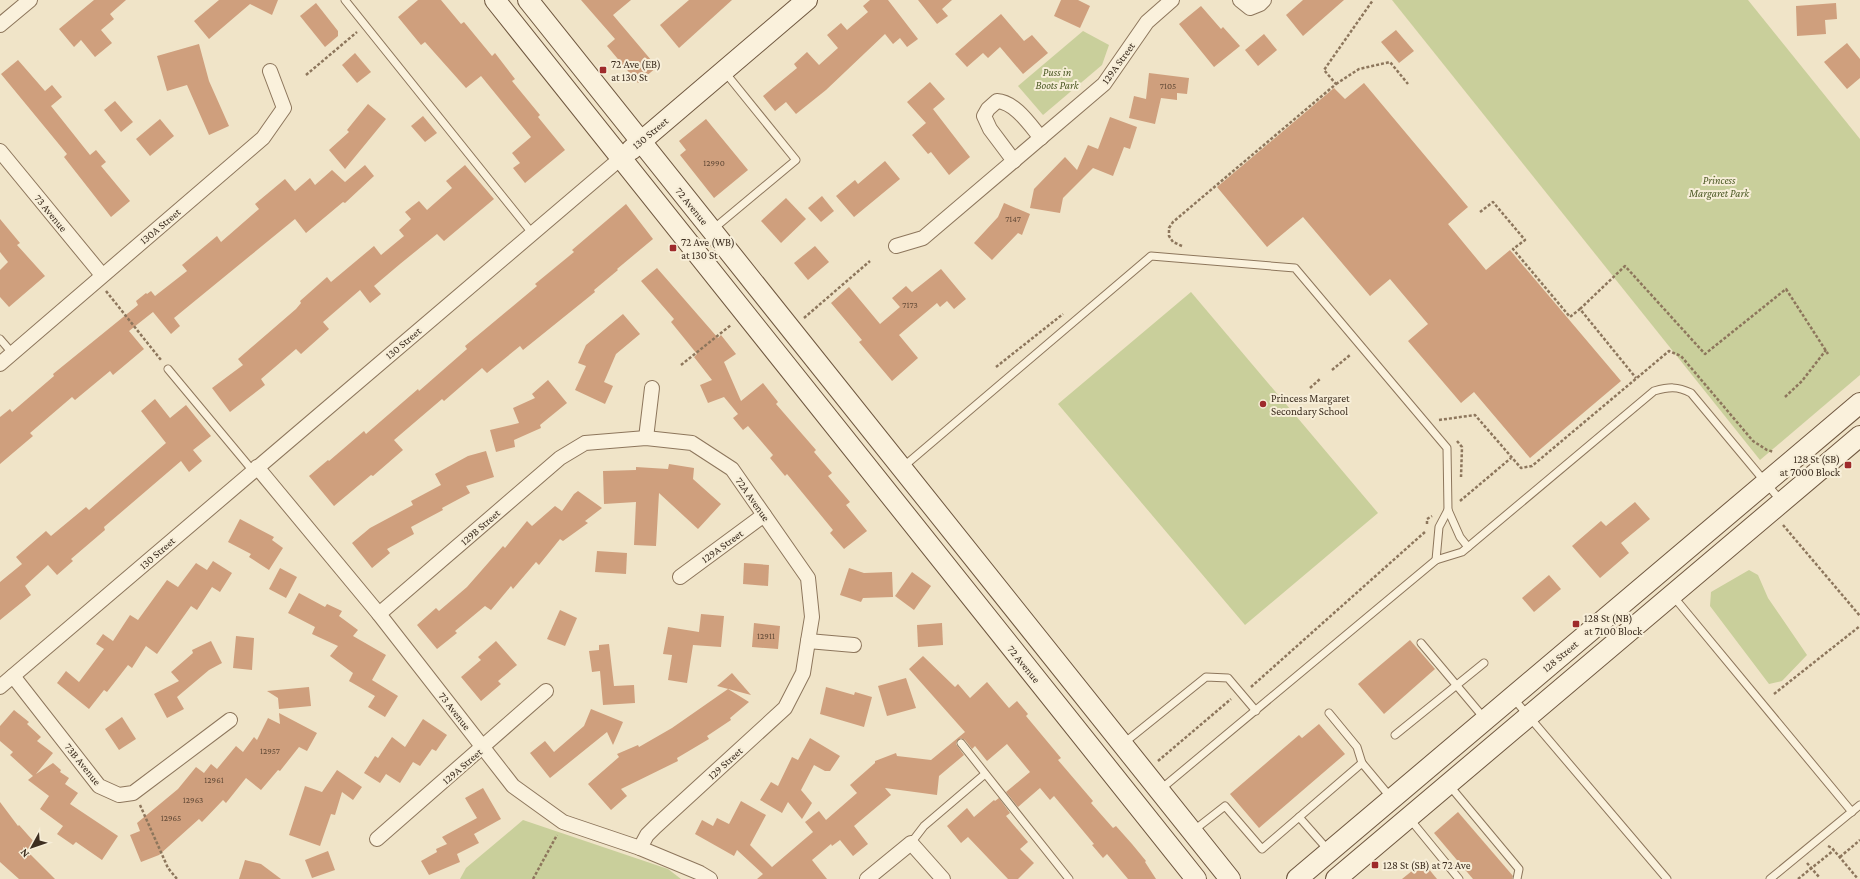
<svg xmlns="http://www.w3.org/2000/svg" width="1860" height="879" font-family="'Crimson Pro',serif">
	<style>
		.green { fill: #c9cf9b }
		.building { fill: #cf9f7d }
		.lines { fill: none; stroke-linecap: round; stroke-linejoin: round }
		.lane-casing { stroke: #8d765c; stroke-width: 9 }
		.street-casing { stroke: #8d765c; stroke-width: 16 }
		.secondary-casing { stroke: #6f573f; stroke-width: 22 }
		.path { stroke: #8d765c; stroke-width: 2.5; stroke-dasharray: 3 2; stroke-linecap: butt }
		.lane { stroke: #faf1dc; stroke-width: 7 }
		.street { stroke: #faf1dc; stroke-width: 14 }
		.secondary { stroke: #faf1dc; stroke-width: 20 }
		.poi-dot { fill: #9e2a2b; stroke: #f7eed8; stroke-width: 1.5 }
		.labels { text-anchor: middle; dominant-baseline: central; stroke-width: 4; stroke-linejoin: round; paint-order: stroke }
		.number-label { font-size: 9px; fill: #624a37 }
		.street-label { font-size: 11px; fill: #3d2e20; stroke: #f7eed8 }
		.poi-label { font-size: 11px; fill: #3d2e20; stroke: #f7eed8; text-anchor: start }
		.park-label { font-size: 11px; font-style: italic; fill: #4d5a26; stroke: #f7eed8 }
	</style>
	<rect width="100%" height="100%" fill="#f0e4c8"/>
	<g class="green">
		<path d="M1392,0H1748L1860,139V375L1760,460Z"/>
		<path d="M1083,31L1109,45L1102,65L1043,115L1018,86Z"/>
		<path d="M1191,292L1378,513L1245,625L1058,404Z"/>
		<path d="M1749,570L1758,575L1768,598L1807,655L1782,681L1769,684L1710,606L1711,592Z"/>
		<path d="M523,820L668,869L681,879H460L466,868Z"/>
	</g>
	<g class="building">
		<path d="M94,0H126L110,14L114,19L101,30L112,43L95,57L81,40L74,47L59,29Z"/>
		<path d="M219,0H278L272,15L250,4L209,39L194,21Z"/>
		<path d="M418,0H441L461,24L464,22L492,56L495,53L515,79L512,81L540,115L538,117L565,150L525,183L513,168L520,163L512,153L531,137L481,76L466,88L425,42L421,45L398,17Z"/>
		<path d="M581,0H631L613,15L657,67L638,83L607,46L615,39Z"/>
		<path d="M689,0H732L679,48L660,25Z"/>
		<path d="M870,0H888L918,39L907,47L900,38L893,44L885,34L826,90L796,114L786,102L775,111L763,96L797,68L794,64L807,52L819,65L838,48L827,35L841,23L847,30L868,12L863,6Z"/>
		<path d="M918,0H952L942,9L948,16L937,24Z"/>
		<path d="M1061,0H1078L1090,6L1080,28L1054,16Z"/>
		<path d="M1303,0H1344L1303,36L1286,15Z"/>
		<path d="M316,3L338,31V36L325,47L300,16Z"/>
		<path d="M1836,3L1837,19L1825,20L1826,34L1797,36L1796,6Z"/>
		<path d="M1201,6L1221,29L1223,27L1240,46L1214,67L1179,24Z"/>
		<path d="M1001,14L1024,41L1032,35L1048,53L1023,74L1000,47L988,58L983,53L967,67L955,54Z"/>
		<path d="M1396,30L1414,51L1399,63L1381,42Z"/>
		<path d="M1264,34L1277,50L1258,66L1245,50Z"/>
		<path d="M1847,43L1860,59V78L1847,89L1824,62Z"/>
		<path d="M199,44L209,81L229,126L209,135L187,85L167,91L157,56Z"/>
		<path d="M355,53L371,72L357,83L342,65Z"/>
		<path d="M18,60L45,91L52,85L62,97L51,106L90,155L96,150L106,162L101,166L130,201L111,217L64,157L67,154L1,74Z"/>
		<path d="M1149,73L1189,78L1187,94L1177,93V100L1161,98L1155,124L1129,118L1134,96L1146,99Z"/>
		<path d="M930,82L945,99L933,109L970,157L949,175L931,152L928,154L912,135L926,123L907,102Z"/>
		<path d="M1364,83L1468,207L1448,224L1486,270L1510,250L1621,381L1530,458L1474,392L1461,403L1408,341L1428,324L1390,279L1370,296L1303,217L1267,247L1217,187L1334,88L1345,99Z"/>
		<path d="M115,101L133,122L121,132L104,110Z"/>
		<path d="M368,104L386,119L345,169L329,150L349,132L347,130Z"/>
		<path d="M423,116L437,133L425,142L411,126Z"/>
		<path d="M1110,117L1137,127L1130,149L1124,147L1113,176L1093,168L1063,198L1060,213L1030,208L1034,189L1065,157L1077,170L1088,145L1098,149Z"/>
		<path d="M160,119L174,136L150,156L136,139Z"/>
		<path d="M706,119L748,170L714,198L680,155L686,150L679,141Z"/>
		<path d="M885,161L900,179L854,217L836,196L855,180L858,184Z"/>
		<path d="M365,165L374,176L345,203L343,202L306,233L295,219L174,318L180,326L171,334L153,312L129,331L144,349L113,375L110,371L75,400L72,397L30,433L33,436L0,464V417L10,409L12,412L54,376L53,374L138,305L136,301L146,293L147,294L151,291L155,296L187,271L182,265L217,236L221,242L259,209L255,204L285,179L295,191L310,178L315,185L332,170L345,182Z"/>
		<path d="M465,165L494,199L444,241L437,234L400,264L374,286L381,294L370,303L360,290L323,322L329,329L301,354L296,349L261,379L265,385L230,412L212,388L243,365L238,359L296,309L301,303L300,301L327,277L331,282L374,246L381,255L404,236L399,230L411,219L405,212L419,201L427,210L452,188L446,181Z"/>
		<path d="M822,196L834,211L821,222L808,208Z"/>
		<path d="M786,198L806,219L781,243L761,221Z"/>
		<path d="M1004,203L1030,214L1022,235L1018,233L992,260L974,243L998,217Z"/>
		<path d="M626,204L653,239L617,269L618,270L594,290L595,292L523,350L520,346L487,373L482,368L444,401L442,399L394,440L403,450L373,476L371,475L334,506L309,476L328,460L329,461L364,431L366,434L418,389L419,391L467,349L465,346L537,286L535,284L574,252L572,250Z"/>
		<path d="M0,219L20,243L17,245L45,276L9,307L0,297V270L8,262L0,252Z"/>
		<path d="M815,246L829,262L808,280L794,263Z"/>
		<path d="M657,268L718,338L721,335L736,354L724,362L741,401L763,383L778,402L776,404L816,450L814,452L832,473L828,476L850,502L846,505L867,531L844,549L830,533L833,530L787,474L785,476L770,458L773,455L748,426L743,430L733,418L738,414L724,397L708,403L700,385L712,380L694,357L697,354L671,322L674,319L641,281Z"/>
		<path d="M941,269L966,299L954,309L947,301L940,307L937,303L899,335L918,358L892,381L859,342L862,340L831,303L849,287L880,324L900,307L892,298L906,286L912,292Z"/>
		<path d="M623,314L640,334L616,354L604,382L613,386L605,404L575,390L586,366L578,363L586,345Z"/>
		<path d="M548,380L567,403L540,425L541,428L514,440L515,447L496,452L490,430L519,423L513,408L535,398L532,394Z"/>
		<path d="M155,399L170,418L186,405L211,436L193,450L202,461L189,472L181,461L104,527L105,530L71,559L73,561L57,575L48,565L25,586L31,595L0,620V582L22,564L16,557L46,531L51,536L86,507L89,510L166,443L141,411Z"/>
		<path d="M486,451L494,477L466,486L470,493L442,508L443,510L411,527L414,534L387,549L390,553L372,568L352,543L370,528L413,505L411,501L441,485L435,474L468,456Z"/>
		<path d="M669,464L694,468L693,479L721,504L698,529L659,493L656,546L634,545L636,502L604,504L603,471L636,470V467L668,469Z"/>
		<path d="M578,491L602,508L585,521L588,523L563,541L560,539L539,565L536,562L513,589L511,586L491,610L485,606L455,631L457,633L437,649L417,625L436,608L439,611L467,587L503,546L505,548L527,521L532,526L555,506L562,511L574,494Z"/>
		<path d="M1635,502L1650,519L1621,543L1629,553L1600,578L1572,546L1601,521L1606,526Z"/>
		<path d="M240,519L274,537L272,540L283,548L269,570L249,557L251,554L228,542Z"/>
		<path d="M597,551L627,553L626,574L595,572Z"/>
		<path d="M213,561L232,573L220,592L212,587L197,610L191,606L157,654L146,646L132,668L128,665L107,692L104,690L89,709L57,683L66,671L79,682L104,649L96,644L103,634L113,641L130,615L138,620L167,580L178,587L196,563L207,570Z"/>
		<path d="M744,563L769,565L768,586L743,584Z"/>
		<path d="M280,568L297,577L286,598L269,589Z"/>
		<path d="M849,568L864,573L892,572L893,597L863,598L861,602L840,595Z"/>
		<path d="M912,572L931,586L914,610L895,596Z"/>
		<path d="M1549,575L1561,589L1534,612L1522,598Z"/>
		<path d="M299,593L325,607L327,604L342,611L339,616L358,630L353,636L386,655L372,680L398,696L385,717L368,707L375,696L349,681L353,673L330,656L338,646L312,634L315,627L288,613Z"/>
		<path d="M560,610L577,618L565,646L547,639Z"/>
		<path d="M701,614L724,616L721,647L693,645L687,683L668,680L672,655L663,654L668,627L699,632Z"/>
		<path d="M754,623L780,626L778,649L752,647Z"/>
		<path d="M942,623L943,645L918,647L917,625Z"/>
		<path d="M236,636L254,638L252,670L233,668Z"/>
		<path d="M1410,640L1435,669L1384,714L1358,684Z"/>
		<path d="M211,641L222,663L209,670L177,697L184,709L167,718L154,694L179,681L171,672L193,653L192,650Z"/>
		<path d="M496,641L517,665L498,681L501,684L481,701L461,677L481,660L478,657Z"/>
		<path d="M609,644L614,686L634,685L635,703L603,705L600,671L592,672L589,651L599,650V645Z"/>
		<path d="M923,656L955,687L958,684L970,698L987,682L1009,708L1017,701L1028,714L1026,716L1061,758L1058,760L1093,801L1091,803L1113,828L1116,826L1132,844L1146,861L1145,862L1156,879H1128L1107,854L1103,858L1092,845L1094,844L1054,796L1050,800L1040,788L1018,807L1006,792L1030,772L1007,744L987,761L975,746L972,749L965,740L961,738L957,741L956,744L964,755L939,776L937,795L885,788L891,795L854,826L868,844L853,856L840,840L832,846L831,844L812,860L827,879H757L763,874L737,850L734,856L695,834L702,820L713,826L717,818L729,824L741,801L766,815L750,845L772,867L813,832L805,822L819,811L826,820L857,793L850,785L875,763V761L896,753L897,756L931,760L965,732L909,669Z"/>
		<path d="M732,673L751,695L717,686Z"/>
		<path d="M906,678L916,708L887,716L878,686Z"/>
		<path d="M309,687L311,706L279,709L278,698L267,691Z"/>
		<path d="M826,687L854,695L855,692L872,697L864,727L820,714Z"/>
		<path d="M728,689L749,702L730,718L731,720L707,736L709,739L677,758L678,761L621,789L627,796L611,810L588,784L619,757L617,754L638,745L639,747L672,728Z"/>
		<path d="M591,709L623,722L613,745L607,732L550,778L530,753L545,741L554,752L584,726Z"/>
		<path d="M14,710L29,722L27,724L41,737L37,741L53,753L36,774L53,763L61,770L60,772L69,778L65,784L78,793L70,804L118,836L102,860L76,842L73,845L57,834L63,826L40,809L49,796L28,780L33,776L10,755L13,752L0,741V726Z"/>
		<path d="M279,713L317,733L307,751L299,747L280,771L278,770L261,790L246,778L226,803L223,800L202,822L199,819L159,855L141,862L130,835L140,831L137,823L178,789L196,767L204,773L211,764L217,769L236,746L243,752L254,737L257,740L268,718L280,724Z"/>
		<path d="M122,717L136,739L119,750L105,729Z"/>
		<path d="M423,719L447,735L436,751L432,749L420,766L413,762L400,783L386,774L380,783L364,773L375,756L378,758L392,737L405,747Z"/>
		<path d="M1319,724L1345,754L1259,828L1230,794L1299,735L1302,738Z"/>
		<path d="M810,738L840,756L830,771H825L814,765L801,790L812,803L802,819L788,802L782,813L760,800L771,782L778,786L792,757L798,760Z"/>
		<path d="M337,770L362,787L353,800L342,792L335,815L331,814L320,846L289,835L305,786L322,792Z"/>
		<path d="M483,788L501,819L474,834L479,843L457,854L460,862L429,875L421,861L437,852L436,849L447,844L442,837L477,818L465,798Z"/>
		<path d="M999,798L1010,813L1006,816L1028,842L1020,849L1034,863L1018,879H1008L968,837L961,843L947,826L967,808L974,817L994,800L995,801Z"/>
		<path d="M0,802L18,826L19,825L35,843L27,851L55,879H19L0,862Z"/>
		<path d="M1458,812L1513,876L1512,879H1473L1434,833Z"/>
		<path d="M328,851L335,870L312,878L305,860Z"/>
		<path d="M245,860L261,864L281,879H239Z"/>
		<path d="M1423,862L1437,879H1402Z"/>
	</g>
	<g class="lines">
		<defs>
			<g id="lane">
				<path d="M345,0L532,233"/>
				<path d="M712,230L796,160L724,71"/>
				<path d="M0,339L13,354"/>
				<path d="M168,369L253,471"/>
				<path d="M903,467L1151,256L1295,268L1447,448L1448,510L1460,537L1468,547"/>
				<path d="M1436,560L1439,527L1448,510"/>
				<path d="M1673,596L1852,812"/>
				<path d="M1421,643L1484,718"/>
				<path d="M1514,699L1667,879"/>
				<path d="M1329,713L1357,747L1362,763"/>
				<path d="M1395,735L1484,663"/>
				<path d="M961,743L1069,879"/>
				<path d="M1124,743L1206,677L1228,678L1256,711"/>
				<path d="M1449,785L1519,869L1517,879"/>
				<path d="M1161,789L1436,560L1462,552L1468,547L1654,391C1669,387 1677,386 1691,393L1781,501"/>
				<path d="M1299,817L1329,851"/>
				<path d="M1409,818L1459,879"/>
				<path d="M1193,831L1225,806L1262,849L1362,763L1392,799"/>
				<path d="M911,843L924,826L985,774"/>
				<path d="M1770,879L1860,805"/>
			</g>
			<g id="street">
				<path d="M1240,0L1250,8L1260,4L1264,0"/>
				<path d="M0,25L30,0"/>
				<path d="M0,151L102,275"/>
				<path d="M1014,161L990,129L984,116L988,109L997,101C1015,102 1030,125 1041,138"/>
				<path d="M896,246L923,238L1104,84L1147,22L1172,0"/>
				<path d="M0,364L263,138L284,108L270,71"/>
				<path d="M646,438L652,388"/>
				<path d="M257,467L379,614L513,786L563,822L640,848L700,873L710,879"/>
				<path d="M680,577L764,515"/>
				<path d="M379,614L560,458L585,443L646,438L692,443L732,469L808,578L812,617L808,641L803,673L785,708L655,827L647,835L640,848"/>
				<path d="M808,641L854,645"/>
				<path d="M13,676L99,786L119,795L133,793L230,720"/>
				<path d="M0,687L621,158"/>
				<path d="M377,839L546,691"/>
				<path d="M867,879L911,843L943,879"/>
			</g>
			<g id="secondary">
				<path d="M495,0L1196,879"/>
				<path d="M528,0L1230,879"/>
				<path d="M631,150L807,0"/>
				<path d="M1297,879L1860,403"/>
				<path d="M1336,879L1860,436"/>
			</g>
		</defs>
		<use href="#lane" class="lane-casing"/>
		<use href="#street" class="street-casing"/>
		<use href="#secondary" class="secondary-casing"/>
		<g class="path">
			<path d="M306,75L357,32"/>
			<path d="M1336,84L1359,69L1390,62L1408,84"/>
			<path d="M1480,212L1493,202L1525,240L1513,249L1570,317L1580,309L1636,378"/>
			<path d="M1182,246L1173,242L1169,236V228L1173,222L1336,84L1324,70L1373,0"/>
			<path d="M106,291L161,360"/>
			<path d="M1580,309L1625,266L1705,354L1786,289L1828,354"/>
			<path d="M804,318L870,261"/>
			<path d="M681,365L731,325"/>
			<path d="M996,367L1063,314"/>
			<path d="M1332,370L1350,355"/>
			<path d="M1310,388L1320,379"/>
			<path d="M1785,397L1802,381L1826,350"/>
			<path d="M1439,420L1475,415L1521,468L1532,466L1669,351L1681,356L1753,441L1767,450L1774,452"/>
			<path d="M1457,441L1462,447L1461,477"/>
			<path d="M1460,501L1511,458"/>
			<path d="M1427,524V519L1432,516"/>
			<path d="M1783,525L1860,616"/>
			<path d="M1251,687L1426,531"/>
			<path d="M1774,694L1860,626"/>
			<path d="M1158,761L1231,699"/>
			<path d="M140,805L168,868L177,879"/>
			<path d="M1828,846L1832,848L1858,879"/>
			<path d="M1840,857L1860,840"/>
			<path d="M1807,863L1819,877"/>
			<path d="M533,879L557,835"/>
			<path d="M1798,879L1834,850"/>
		</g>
		<use href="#lane" class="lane"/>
		<use href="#street" class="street"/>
		<use href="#secondary" class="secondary"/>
	</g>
	<g class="poi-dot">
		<rect x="599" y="66" width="8" height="8" rx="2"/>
		<rect x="669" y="244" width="8" height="8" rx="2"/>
		<circle cx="1263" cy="404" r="4"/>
		<rect x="1844" y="461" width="8" height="8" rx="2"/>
		<rect x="1572" y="620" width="8" height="8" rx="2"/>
		<rect x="1371" y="861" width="8" height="8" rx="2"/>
	</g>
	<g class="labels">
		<g class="number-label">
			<text x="1168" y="86">7105</text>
			<text x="714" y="163">12990</text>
			<text x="1013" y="219">7147</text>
			<text x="910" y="305">7173</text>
			<text x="766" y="636">12911</text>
			<text x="270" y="751">12957</text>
			<text x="214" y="780">12961</text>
			<text x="193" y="800">12963</text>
			<text x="171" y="818">12965</text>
		</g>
		<g class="street-label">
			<text transform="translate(1118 63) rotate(-54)">129A Street</text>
			<text transform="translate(650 133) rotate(-40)">130 Street</text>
			<text transform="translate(692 206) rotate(51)">72 Avenue</text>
			<text transform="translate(51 213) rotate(51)">73 Avenue</text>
			<text transform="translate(160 226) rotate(-40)">130A Street</text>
			<text transform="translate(403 343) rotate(-40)">130 Street</text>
			<text transform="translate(753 499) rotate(55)">72A Avenue</text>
			<text transform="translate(480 527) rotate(-41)">129B Street</text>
			<text transform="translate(722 546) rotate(-36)">129A Street</text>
			<text transform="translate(157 553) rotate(-41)">130 Street</text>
			<text transform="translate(1560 656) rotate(-40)">128 Street</text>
			<text transform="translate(1024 664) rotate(51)">72 Avenue</text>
			<text transform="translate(455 711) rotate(52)">73 Avenue</text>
			<text transform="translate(725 763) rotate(-42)">129 Street</text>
			<text transform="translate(83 764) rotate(51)">73B Avenue</text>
			<text transform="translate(462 766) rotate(-41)">129A Street</text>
		</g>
		<g class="poi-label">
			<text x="611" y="64">72 Ave (EB)<tspan x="611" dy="13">at 130 St</tspan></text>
			<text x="681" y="242">72 Ave (WB)<tspan x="681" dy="13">at 130 St</tspan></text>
			<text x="1271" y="398">Princess Margaret<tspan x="1271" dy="13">Secondary School</tspan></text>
			<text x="1840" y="459" text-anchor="end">128 St (SB)<tspan x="1840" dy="13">at 7000 Block</tspan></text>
			<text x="1584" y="618">128 St (NB)<tspan x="1584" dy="13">at 7100 Block</tspan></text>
			<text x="1383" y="865">128 St (SB) at 72 Ave</text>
		</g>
		<g class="park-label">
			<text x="1057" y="72">Puss in<tspan x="1057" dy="13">Boots Park</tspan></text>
			<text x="1719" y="180">Princess<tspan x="1719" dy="13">Margaret Park</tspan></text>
		</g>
	</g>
	<g transform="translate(32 847) rotate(230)" stroke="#f7eed8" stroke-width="3" paint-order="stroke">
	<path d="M0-3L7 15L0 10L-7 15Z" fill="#3d2e20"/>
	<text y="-6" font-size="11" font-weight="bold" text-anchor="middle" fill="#3d2e20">N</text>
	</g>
</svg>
